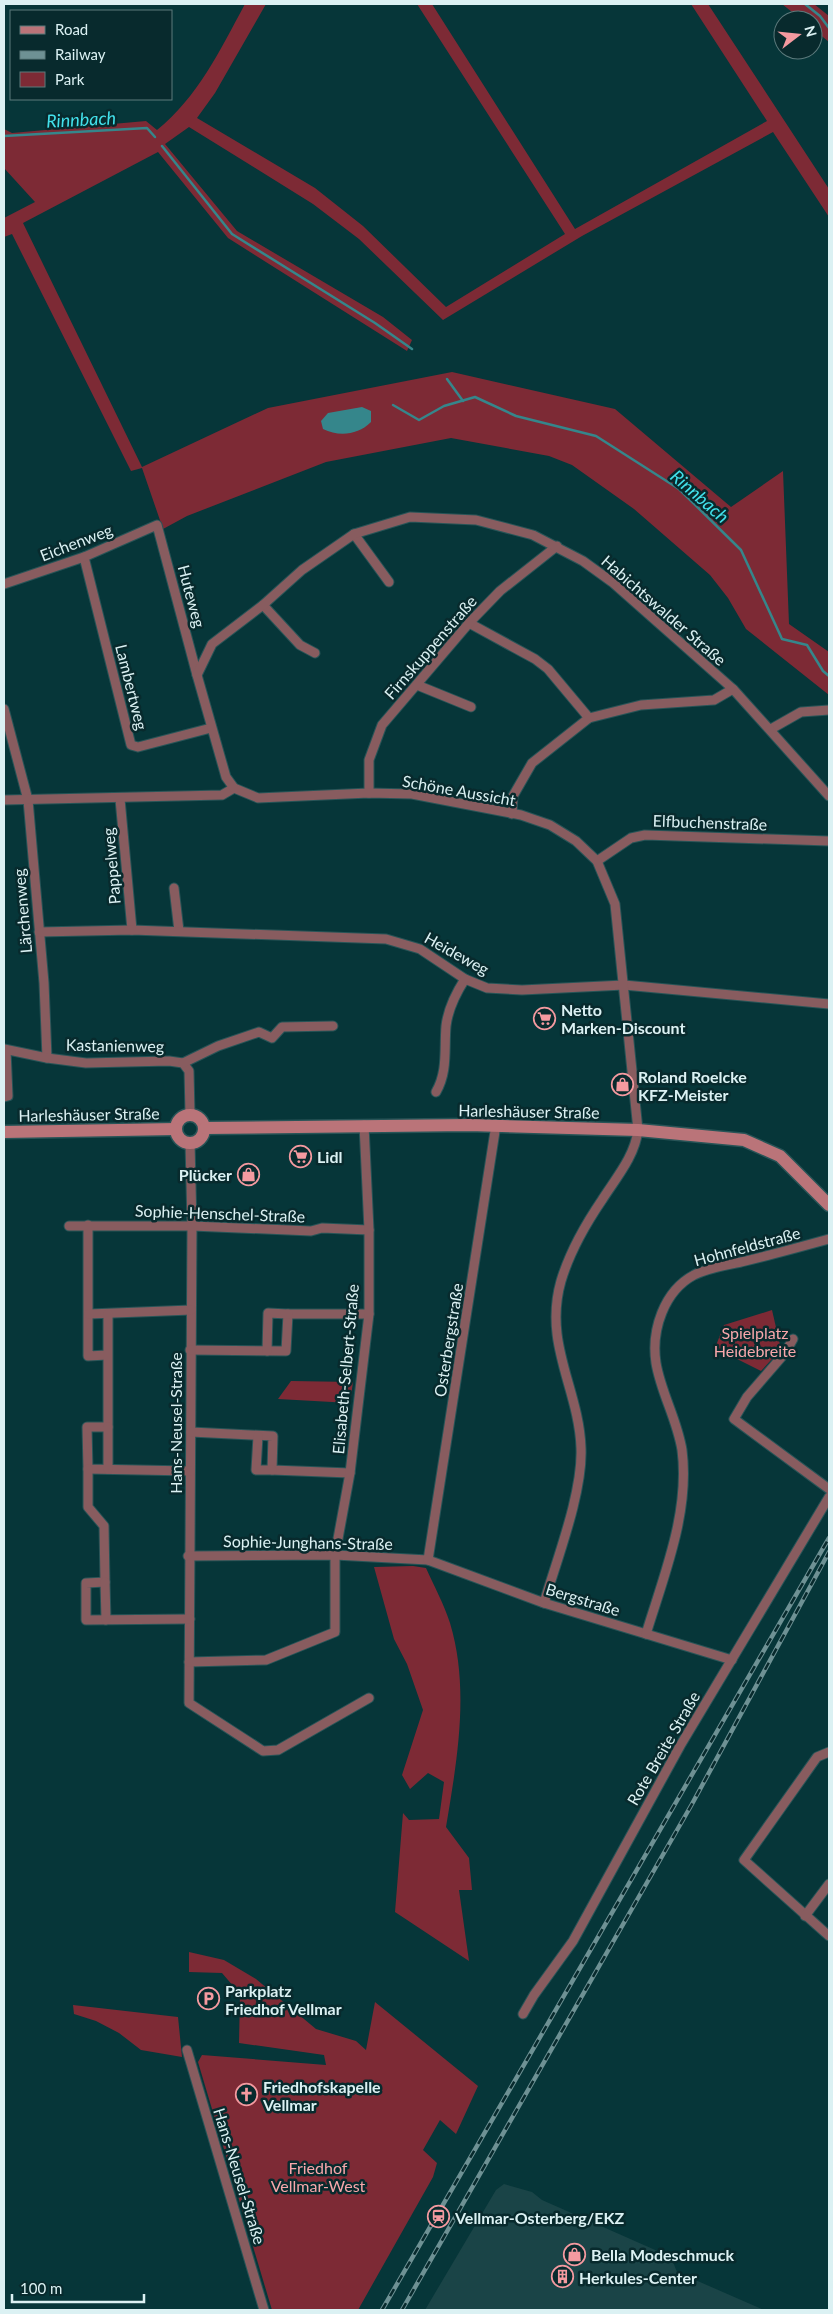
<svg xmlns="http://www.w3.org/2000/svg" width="833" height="2314" font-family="Lato,sans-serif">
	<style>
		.built { fill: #1a4447 }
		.green { fill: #7d2a35 }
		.water { fill: #35868b }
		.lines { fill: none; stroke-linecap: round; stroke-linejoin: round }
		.stream { stroke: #35868b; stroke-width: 2.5 }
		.minor-casing { stroke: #285457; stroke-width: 11 }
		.secondary-casing { stroke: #285457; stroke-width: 15 }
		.minor { stroke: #885c5f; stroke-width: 9 }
		.secondary { stroke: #ba7479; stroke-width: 12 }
		.rail-casing { stroke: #6e9194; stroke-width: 4.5 }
		.rail { stroke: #082a2d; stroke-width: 2.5; stroke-dasharray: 8; stroke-linecap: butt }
		.labels { text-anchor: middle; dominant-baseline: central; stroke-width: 5; stroke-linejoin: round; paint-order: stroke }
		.street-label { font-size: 16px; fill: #dbf1f3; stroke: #082a2d }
		.poi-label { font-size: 16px; font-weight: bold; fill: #dbf1f3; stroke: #082a2d; text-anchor: start }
		.park-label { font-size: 16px; fill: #f8a7ab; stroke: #082a2d }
		.water-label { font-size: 18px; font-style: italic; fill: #42e1eb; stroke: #082a2d }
	</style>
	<rect width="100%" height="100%" fill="#063639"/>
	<path class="built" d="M504,2184L532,2192L542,2200L671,2257L677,2272L764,2310H425L496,2190Z"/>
	<g class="green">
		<path d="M245,4H266L215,93L197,118L315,188L363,226L446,307L565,234L417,4H432L575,229L767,121L691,4H708L829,189V217L773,132L582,236L443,320L359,239L313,204L189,127L165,144L237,231L383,317L412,340L407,351L228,238L158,152L23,223L142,467L268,408L452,372L615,409L731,507L783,471L789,624L829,652V695L746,629L728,598L710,575L634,509L572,465L549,456L451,438L326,462L187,516L163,529L142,468L131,471L12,234L4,237V218L35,202L4,168V129L12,133L146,121L157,130C198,97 220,50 245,4Z"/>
		<path d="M782,4H814L829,16V42L813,29V20H802Z"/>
		<path d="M772,1310L781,1349L761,1371L715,1348L724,1325Z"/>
		<path d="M291,1381L353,1382L350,1403L278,1399Z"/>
		<path d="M413,1566L426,1568C434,1586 444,1604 450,1623C470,1689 457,1761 446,1827L469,1858L472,1890H459L469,1961L395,1912L403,1813L409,1820L439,1819L444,1782L428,1773L410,1789L402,1775L423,1710L407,1664L394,1639L374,1567Z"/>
		<path d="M189,1952L224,1960L256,1979L316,2029L356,2041L366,2050L375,2002L478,2086L456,2134L440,2120L423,2150L437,2163L433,2177L358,2310H272L198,2062L202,2055L326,2065L324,2055L239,2043L240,1994L222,1973L189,1972Z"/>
		<path d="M73,2005L178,2017L182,2057L141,2050L119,2033L96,2021L74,2014Z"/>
	</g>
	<path class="water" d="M362,407L371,411V422C358,435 339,437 323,429L321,421L328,413Z"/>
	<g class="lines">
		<g class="stream">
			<path d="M805,4L820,16L829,28"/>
			<path d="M4,136L147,128L155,137"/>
			<path d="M162,146L232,234L375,323L412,349"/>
			<path d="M447,379L463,401"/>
			<path d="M393,405L419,420L444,406L475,397L516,416L596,436L679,489L741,550L782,639L807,645L823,671L829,676"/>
		</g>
		<defs>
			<g id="minor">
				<path d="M354,534L389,582"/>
				<path d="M84,557L131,745L138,747L211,728"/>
				<path d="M4,584L84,557L157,525L197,675"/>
				<path d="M263,605L300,645L315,653"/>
				<path d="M469,623L535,659L548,669L589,718"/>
				<path d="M417,685L471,707"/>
				<path d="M4,709L28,800L44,983L47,1058"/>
				<path d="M771,729L801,712L829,710"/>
				<path d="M369,793V760L382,725L469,623L500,591L557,546"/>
				<path d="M120,799L132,930"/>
				<path d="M4,800L222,795L234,788"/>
				<path d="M512,814L513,796L532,763L589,718L641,705L714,700L733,689"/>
				<path d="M597,861L631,838L645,835L829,841"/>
				<path d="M174,888L179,931"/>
				<path d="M39,932L132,930L386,939L420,949L465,979L487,988L522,990L624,985L829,1004"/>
				<path d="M4,1049L47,1058L86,1063L169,1061L183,1063L189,1071L190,1114"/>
				<path d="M183,1063L218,1046L259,1032L272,1038L282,1027L333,1026"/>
				<path d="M436,1092C448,1071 444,1050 446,1026C448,1009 456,993 465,979"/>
				<path d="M4,1097L8,1096L6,1050"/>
				<path d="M190,1143L192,1226L189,1703L263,1751L278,1750L369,1698"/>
				<path d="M88,1225V1356L107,1355"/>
				<path d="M69,1226H192L311,1231L322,1228L369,1230"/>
				<path d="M89,1314L191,1310"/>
				<path d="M108,1314V1427H87L88,1469L190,1471"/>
				<path d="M793,1339L785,1353L747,1397L734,1419L829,1489"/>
				<path d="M190,1350L286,1351L288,1314H369"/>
				<path d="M267,1351L268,1313L288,1314"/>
				<path d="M108,1427V1469"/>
				<path d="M191,1432L273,1436L272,1470L350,1473"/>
				<path d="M258,1436L256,1470H272"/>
				<path d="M88,1469V1507L104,1526L105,1582L86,1583V1620L190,1619"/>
				<path d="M188,1556L335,1555L428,1560L544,1603L732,1660"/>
				<path d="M428,1560L496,1125"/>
				<path d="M105,1582L106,1620"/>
				<path d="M544,1603C557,1559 583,1492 581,1448C579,1389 543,1344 561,1281C570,1251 585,1225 602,1200C616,1178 635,1156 638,1130L615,904L597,861L576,841L550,825L521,815L412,794L369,793L258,798L234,788L226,777L197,675L212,644L263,605L302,570L354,534L410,517L476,520L533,535L583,561L612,582L733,689L829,796"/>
				<path d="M646,1634C664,1575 690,1512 682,1450C677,1419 661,1393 656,1363C651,1330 664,1291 694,1275C708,1268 726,1265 741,1262C771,1255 800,1247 829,1239"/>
				<path d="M189,1662L266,1660L335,1632V1555L350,1473L369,1314V1230L364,1125"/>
				<path d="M829,1752L817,1757L744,1860L829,1936"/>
				<path d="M805,1916L829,1884"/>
				<path d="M523,2014L534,1995L573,1941L680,1746L829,1497"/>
				<path d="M187,2050L264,2310"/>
			</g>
			<g id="secondary">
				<circle cx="190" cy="1129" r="14"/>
				<path d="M205,1128L469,1125L638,1130L744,1140L780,1156L829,1205"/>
				<path d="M4,1132L176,1129"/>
			</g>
		</defs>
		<use href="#minor" class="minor-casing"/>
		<use href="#secondary" class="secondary-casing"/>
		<use href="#minor" class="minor"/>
		<use href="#secondary" class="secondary"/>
		<defs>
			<g id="rail">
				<path d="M382,2310L829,1538"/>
				<path d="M402,2310L692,1804L829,1552"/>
			</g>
		</defs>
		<use href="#rail" class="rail-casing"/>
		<use href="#rail" class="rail"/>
	</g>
	<defs>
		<symbol id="supermarket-ring" viewBox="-11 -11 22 22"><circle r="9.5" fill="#082a2d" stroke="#f49aa0" stroke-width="1.5"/><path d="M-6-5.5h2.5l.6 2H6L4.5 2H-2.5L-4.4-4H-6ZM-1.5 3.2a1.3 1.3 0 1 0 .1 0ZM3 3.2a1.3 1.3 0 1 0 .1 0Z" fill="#f49aa0"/></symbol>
		<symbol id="shop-ring" viewBox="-11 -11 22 22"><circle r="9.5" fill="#082a2d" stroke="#f49aa0" stroke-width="1.5"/><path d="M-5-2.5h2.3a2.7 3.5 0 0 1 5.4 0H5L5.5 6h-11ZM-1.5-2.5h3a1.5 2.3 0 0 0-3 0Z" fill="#f49aa0"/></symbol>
		<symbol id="parking-ring" viewBox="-11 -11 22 22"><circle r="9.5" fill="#082a2d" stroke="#f49aa0" stroke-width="1.5"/><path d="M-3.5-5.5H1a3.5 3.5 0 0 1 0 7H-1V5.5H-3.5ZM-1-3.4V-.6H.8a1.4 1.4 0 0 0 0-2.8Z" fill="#f49aa0"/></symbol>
		<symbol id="church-ring" viewBox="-11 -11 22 22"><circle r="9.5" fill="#082a2d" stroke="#f49aa0" stroke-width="1.5"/><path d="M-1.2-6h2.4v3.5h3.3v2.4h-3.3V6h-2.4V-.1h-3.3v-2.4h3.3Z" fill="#f49aa0"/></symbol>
		<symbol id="station-ring" viewBox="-11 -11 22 22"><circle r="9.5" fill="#082a2d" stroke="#f49aa0" stroke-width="1.5"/><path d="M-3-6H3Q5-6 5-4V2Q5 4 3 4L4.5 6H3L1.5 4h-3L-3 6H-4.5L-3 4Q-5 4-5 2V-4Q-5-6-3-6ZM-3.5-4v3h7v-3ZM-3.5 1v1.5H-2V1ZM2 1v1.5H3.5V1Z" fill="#f49aa0"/></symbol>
		<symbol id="building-ring" viewBox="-11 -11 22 22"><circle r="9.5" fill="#082a2d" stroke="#f49aa0" stroke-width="1.5"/><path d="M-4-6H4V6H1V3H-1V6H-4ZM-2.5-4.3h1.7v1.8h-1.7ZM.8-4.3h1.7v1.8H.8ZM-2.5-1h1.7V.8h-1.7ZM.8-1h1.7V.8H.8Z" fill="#f49aa0"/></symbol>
	</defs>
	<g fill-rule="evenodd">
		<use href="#supermarket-ring" x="532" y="1006" width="25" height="25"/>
		<use href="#shop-ring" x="610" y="1072" width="25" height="25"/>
		<use href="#supermarket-ring" x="288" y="1144" width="25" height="25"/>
		<use href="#shop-ring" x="236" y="1162" width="25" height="25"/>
		<use href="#parking-ring" x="196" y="1986" width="25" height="25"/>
		<use href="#church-ring" x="234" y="2082" width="25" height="25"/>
		<use href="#station-ring" x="426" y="2204" width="25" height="25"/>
		<use href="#shop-ring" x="562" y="2242" width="25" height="25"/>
		<use href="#building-ring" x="550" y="2264" width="25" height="25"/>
	</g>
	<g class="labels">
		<g class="street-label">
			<text transform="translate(76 542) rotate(-21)">Eichenweg</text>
			<text transform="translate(192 596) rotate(75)">Huteweg</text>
			<text transform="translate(664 610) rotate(41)">Habichtswalder Straße</text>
			<text transform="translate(430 647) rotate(-49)">Firnskuppenstraße</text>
			<text transform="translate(132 687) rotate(76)">Lambertweg</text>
			<text transform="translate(459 790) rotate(10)">Schöne Aussicht</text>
			<text transform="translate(710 822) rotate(2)">Elfbuchenstraße</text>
			<text transform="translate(111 866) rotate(-95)">Pappelweg</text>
			<text transform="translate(22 911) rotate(-95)">Lärchenweg</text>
			<text transform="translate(457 953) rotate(29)">Heideweg</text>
			<text transform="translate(115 1045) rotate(1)">Kastanienweg</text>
			<text transform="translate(529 1111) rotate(1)">Harleshäuser Straße</text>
			<text transform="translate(89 1114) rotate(-1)">Harleshäuser Straße</text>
			<text transform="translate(220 1213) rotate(2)">Sophie-Henschel-Straße</text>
			<text transform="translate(747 1246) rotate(-15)">Hohnfeldstraße</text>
			<text transform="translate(448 1340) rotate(-81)">Osterbergstraße</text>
			<text transform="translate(345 1369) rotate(-85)">Elisabeth-Selbert-Straße</text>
			<text transform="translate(175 1423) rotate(-90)">Hans-Neusel-Straße</text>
			<text transform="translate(308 1542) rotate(1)">Sophie-Junghans-Straße</text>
			<text transform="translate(583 1599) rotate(17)">Bergstraße</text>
			<text transform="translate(663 1748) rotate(-60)">Rote Breite Straße</text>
			<text transform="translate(240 2176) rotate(73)">Hans-Neusel-Straße</text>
		</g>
		<g class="poi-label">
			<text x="561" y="1009">Netto<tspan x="561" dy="18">Marken-Discount</tspan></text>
			<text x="638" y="1076">Roland Roelcke<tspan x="638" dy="18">KFZ-Meister</tspan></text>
			<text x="317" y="1156">Lidl</text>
			<text x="232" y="1174" text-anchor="end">Plücker</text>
			<text x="225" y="1990">Parkplatz<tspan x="225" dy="18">Friedhof Vellmar</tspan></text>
			<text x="263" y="2086">Friedhofskapelle<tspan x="263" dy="18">Vellmar</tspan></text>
			<text x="455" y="2217">Vellmar-Osterberg/EKZ</text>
			<text x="591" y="2254">Bella Modeschmuck</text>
			<text x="579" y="2277">Herkules-Center</text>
		</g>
		<g class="park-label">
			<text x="755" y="1332">Spielplatz<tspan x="755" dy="18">Heidebreite</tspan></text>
			<text x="318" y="2167">Friedhof<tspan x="318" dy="18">Vellmar-West</tspan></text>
		</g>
		<g class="water-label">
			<text transform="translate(81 119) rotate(-3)">Rinnbach</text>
			<text transform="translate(700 496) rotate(41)">Rinnbach</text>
		</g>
	</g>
	<rect width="833" height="2314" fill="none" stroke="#dbf1f3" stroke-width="10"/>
	<rect x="10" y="10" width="162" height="90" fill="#082a2d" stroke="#5c7a7c"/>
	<rect x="20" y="26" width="25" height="8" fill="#ba7479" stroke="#5c7a7c"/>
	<text x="55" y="35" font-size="15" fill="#dbf1f3">Road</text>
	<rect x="20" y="51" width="25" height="8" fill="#6e9194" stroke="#5c7a7c"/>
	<text x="55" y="60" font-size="15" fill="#dbf1f3">Railway</text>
	<rect x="20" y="72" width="25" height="15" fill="#7d2a35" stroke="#5c7a7c"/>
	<text x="55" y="85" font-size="15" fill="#dbf1f3">Park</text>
	<g transform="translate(798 35) rotate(74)"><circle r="24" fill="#082a2d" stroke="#5c7a7c"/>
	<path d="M0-4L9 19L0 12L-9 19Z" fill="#f49aa0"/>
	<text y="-8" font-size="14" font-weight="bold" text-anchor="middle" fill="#dbf1f3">N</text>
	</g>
	<path d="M12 2294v8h132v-8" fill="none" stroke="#dbf1f3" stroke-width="2.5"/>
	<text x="20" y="2294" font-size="15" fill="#dbf1f3" stroke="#082a2d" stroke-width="4" paint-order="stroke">100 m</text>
</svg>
